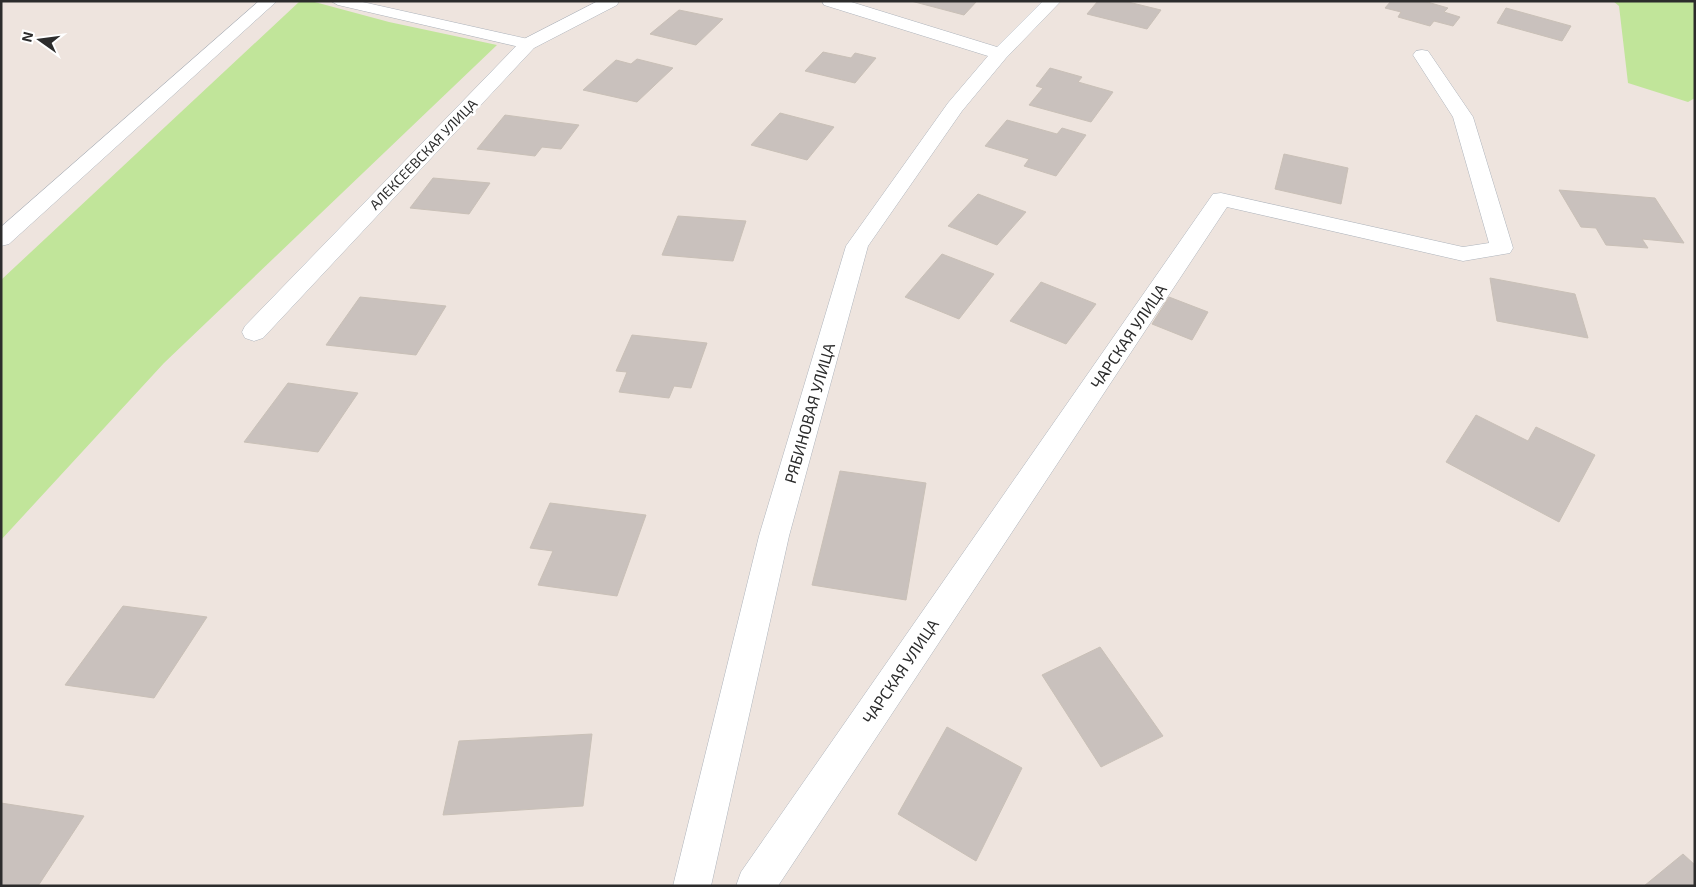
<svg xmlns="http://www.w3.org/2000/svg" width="1696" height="887" font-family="'Exo 2',sans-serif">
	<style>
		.green { fill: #c1e59a }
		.building { fill: #c9c1bd; stroke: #c9c0b7 }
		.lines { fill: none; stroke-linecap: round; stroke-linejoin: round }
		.lane-casing { stroke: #aeb4bc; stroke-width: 1 }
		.street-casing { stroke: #aeb4bc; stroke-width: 1 }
		.secondary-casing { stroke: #aeb4bc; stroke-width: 1 }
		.lane { fill: #fff; fill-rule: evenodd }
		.street { fill: #fff; fill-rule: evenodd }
		.secondary { fill: #fff; fill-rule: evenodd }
		.labels { text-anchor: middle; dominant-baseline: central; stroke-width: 5; stroke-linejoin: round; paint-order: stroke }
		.far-street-label { font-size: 14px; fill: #2c2c2c; stroke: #fff }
		.street-label { font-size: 16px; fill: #2c2c2c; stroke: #fff }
	</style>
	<rect width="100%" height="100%" fill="#eee4de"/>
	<g class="green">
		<path d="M300,1H311L389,22L497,45L164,363L1,540V280Z"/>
		<path d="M1613,1H1695V98L1688,102L1628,83L1619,6Z"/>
	</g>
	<g class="building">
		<path d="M911,1H977L964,15Z"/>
		<path d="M1098,1H1124L1161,10L1147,29L1087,14Z"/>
		<path d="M1391,1H1424L1448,8L1444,12L1460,17L1453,26L1434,21L1430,26L1398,17L1401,12L1385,8Z"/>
		<path d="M1506,8L1571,26L1562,41L1497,23Z"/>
		<path d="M679,10L723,19L696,45L650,34Z"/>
		<path d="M823,52L851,58L855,53L876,58L855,83L805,71Z"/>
		<path d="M637,59L673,68L637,102L583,90L616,60L631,64Z"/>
		<path d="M1050,68L1082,77L1078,82L1113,92L1091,122L1029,105L1043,88L1036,86Z"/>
		<path d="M780,113L834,127L807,160L751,145Z"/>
		<path d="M505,115L579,125L561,149L542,147L535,156L477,149Z"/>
		<path d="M1007,120L1057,134L1062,128L1086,135L1056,176L1024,166L1029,159L985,146Z"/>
		<path d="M1284,154L1348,168L1341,204L1275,189Z"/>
		<path d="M433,178L490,183L469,214L410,208Z"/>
		<path d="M1559,190L1655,198L1684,243L1642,239L1648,248L1606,245L1596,228L1581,227Z"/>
		<path d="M978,194L1026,212L997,245L948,226Z"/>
		<path d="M678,216L746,221L733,261L662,255Z"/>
		<path d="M942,254L994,274L959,319L905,297Z"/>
		<path d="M1490,278L1575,294L1588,338L1497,321Z"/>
		<path d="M1041,282L1096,304L1066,344L1010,321Z"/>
		<path d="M360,297L446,306L416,355L326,345Z"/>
		<path d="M1169,297L1208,312L1192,340L1152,324Z"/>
		<path d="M632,335L707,343L691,388L674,386L669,398L619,392L627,372L616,371Z"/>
		<path d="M288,383L358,393L318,452L244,442Z"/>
		<path d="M1476,415L1528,441L1536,427L1595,455L1559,522L1446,462Z"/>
		<path d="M840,471L926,483L906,600L812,585Z"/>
		<path d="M550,503L646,515L617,596L538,585L553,551L530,548Z"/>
		<path d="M123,606L207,617L154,698L65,685Z"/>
		<path d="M1100,647L1163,736L1101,767L1042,675Z"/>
		<path d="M947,727L1022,768L976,861L898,814Z"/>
		<path d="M592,734L583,806L443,815L459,741Z"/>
		<path d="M1,803L84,816L38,886H1Z"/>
		<path d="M1683,854L1695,865V886H1644Z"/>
	</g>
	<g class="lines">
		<defs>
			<path id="lane" d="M331,1H358L528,39L533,41L536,44L533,47L528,49L338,5Z"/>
			<g id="street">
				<path d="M598,1H619L617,5L534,48L263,338L254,341L245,338L242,332L245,326L522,40Z"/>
				<path d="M822,1H848L997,47L1043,1H1061L1006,58L962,111L868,246L789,536L711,886H673L759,536L846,246L948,103L988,56L824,5Z"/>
				<path d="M1422,50L1428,51L1473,117L1513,248L1510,253L1463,261L1227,207L778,886H736L741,872L1213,194L1221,193L1463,247L1489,243L1453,117L1413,55L1416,51Z"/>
			</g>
			<path id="secondary" d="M259,1H277L9,244L1,246V227Z"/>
		</defs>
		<use href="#lane" class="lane-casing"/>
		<use href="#street" class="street-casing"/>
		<use href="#secondary" class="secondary-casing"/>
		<use href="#lane" class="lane"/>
		<use href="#street" class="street"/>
		<use href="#secondary" class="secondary"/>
	</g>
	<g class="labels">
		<g class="far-street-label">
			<text transform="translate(423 154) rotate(-46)">АЛЕКСЕЕВСКАЯ УЛИЦА</text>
		</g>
		<g class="street-label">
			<text transform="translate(1128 336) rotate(-56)">ЧАРСКАЯ УЛИЦА</text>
			<text transform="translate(809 413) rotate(-74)">РЯБИНОВАЯ УЛИЦА</text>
			<text transform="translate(900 671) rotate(-56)">ЧАРСКАЯ УЛИЦА</text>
		</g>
	</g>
	<rect width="1696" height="887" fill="none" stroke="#2c2c2c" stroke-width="5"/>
	<g transform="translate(40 40) rotate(284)" stroke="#ffffff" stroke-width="4" paint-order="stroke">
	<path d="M0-4L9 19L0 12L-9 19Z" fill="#2c2c2c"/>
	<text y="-8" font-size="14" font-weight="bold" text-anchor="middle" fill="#2c2c2c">N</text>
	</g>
</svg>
